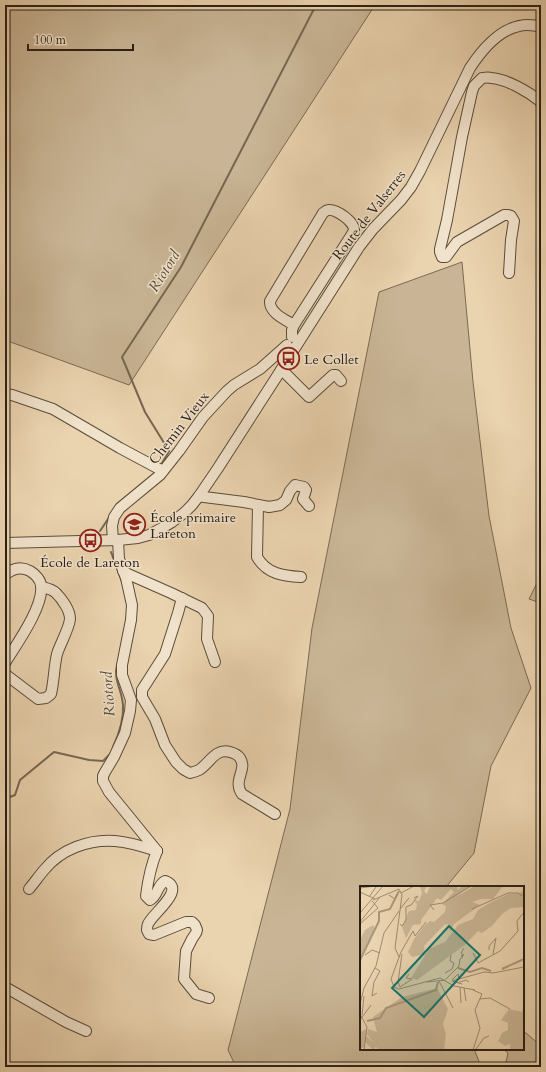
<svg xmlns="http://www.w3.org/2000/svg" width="546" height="1072" font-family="Cardo,serif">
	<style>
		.green { fill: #c9b595; stroke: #7a6a54 }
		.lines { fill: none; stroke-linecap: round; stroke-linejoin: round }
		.stream { stroke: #766751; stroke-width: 2 }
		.minor-casing { stroke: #5a4d3b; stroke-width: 12 }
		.minor { stroke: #f1e2cb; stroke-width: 10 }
		.labels { text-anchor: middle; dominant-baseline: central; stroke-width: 3; stroke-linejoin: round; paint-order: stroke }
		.street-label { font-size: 14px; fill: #2a2014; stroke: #f1e2cb }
		.poi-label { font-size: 14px; fill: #2a2014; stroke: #f1e2cb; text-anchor: start }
		.water-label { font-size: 15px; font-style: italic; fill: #564938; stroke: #f1e2cb }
		.inset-river { fill: none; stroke: #a9967a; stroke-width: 2 }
		.inset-road { fill: none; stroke: #9d8b71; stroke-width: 1 }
		.view { fill: #0f766e; fill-opacity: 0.15; stroke: #0f766e; stroke-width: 2 }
		.inset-edge { fill: none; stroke: #2a2014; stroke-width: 2 }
	</style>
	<rect width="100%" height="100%" fill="#ead3af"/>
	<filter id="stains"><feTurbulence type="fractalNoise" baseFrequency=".005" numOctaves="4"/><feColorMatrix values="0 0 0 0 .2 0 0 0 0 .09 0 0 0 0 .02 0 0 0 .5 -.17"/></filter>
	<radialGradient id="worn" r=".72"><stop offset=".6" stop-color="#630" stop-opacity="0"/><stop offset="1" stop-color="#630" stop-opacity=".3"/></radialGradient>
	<g class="green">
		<path d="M5,5H375L129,385L5,340Z"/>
		<path d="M462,262L473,382L489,516L511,628L531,688L491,766L474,853L446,887H361V1049H474L480,1064V1067H236L228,1050L290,809L312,628L379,292Z"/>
		<path d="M541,575V603L529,599Z"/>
		<path d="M523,1032L526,1033L541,1046V1067H505L508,1053L503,1049H523Z"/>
	</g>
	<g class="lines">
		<g class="stream">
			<path d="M161,465L169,451L145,412L122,357L181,267L316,5"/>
			<path d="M100,531L110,516"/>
			<path d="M111,552L122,582"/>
			<path d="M113,747C119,734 124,720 123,705C122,690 113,679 117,665"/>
			<path d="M5,799L15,795L20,780L54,752L89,760L103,761L111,753"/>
		</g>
		<defs>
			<g id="minor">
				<path d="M509,273L511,240L514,221L511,216L508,215H504L457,242L446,257H442L440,252V249L447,220L462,137L472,92L474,86L482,78C485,78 488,77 491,78C507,79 529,92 541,102"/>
				<path d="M292,337V330L294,325L354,231C355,222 337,209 328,210C326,210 325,212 323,213L270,301C269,313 286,320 294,325"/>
				<path d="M281,370L285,373L309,397L333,375H336L341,381"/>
				<path d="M5,394L12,395L53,409L120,448L163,471"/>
				<path d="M199,496L204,497L244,502L269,507L280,505L286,500L290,491L295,485L304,487L306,490L303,499L309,506"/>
				<path d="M258,505L257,557C267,574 283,576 301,577"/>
				<path d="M113,540L112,526L114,517L120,508L160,475L179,451L203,417L227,391L234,385L260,369L287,345"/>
				<path d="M118,540L119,559L126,578L132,605L131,620L122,665V675L131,700L130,711L125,733L114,757L105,772L103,776V781L109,792L157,851"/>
				<path d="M5,543L118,540L138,538L149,535L162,528L172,522L184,513L192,505L199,496L218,468L281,370L359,247L373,229L401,200L411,187L420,171L470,68C485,45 510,17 541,27"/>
				<path d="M123,571L128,574L171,593L202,608L208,616L207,639L215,662"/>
				<path d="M5,575C13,568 21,566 30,571C35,574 41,580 41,586C44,606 16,645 5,663"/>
				<path d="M182,598L178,613L165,654L142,690V697L155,719L165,745L176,762L183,769L190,773C194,772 197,771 199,770C210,763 215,748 230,752C234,753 238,755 240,758C248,770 232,780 242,794L275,814"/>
				<path d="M5,674L38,699L46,698L51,694C54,681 54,667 57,654C60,644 69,629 70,619C70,610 62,599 56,593C52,589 46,588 42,587"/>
				<path d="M157,851C151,865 148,880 146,896L150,900C158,896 157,885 165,881C187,889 153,913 148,924C147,926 147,928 147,930L149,934L154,935L186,922H192L195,925L197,930L196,933L192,939L186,951L184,979L196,994L209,998"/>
				<path d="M29,889C34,883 39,876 44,870C61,849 89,839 115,841C127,842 145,847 157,851"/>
				<path d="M5,987L66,1022L86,1031"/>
			</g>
		</defs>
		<use href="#minor" class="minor-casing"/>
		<use href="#minor" class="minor"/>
	</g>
	<defs>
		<symbol id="bus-ring" viewBox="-11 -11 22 22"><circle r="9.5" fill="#f1e2cb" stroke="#8f2418" stroke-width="1.5"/><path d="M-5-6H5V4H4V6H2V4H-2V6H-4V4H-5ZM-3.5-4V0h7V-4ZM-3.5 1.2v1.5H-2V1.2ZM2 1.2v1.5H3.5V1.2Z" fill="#8f2418"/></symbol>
		<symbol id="school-ring" viewBox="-11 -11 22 22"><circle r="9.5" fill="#f1e2cb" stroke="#8f2418" stroke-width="1.5"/><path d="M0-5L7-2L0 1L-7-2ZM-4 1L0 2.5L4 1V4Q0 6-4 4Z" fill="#8f2418"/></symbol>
	</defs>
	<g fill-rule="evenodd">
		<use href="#bus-ring" x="276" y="346" width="25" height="25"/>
		<use href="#school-ring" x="122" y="512" width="25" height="25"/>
		<use href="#bus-ring" x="78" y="528" width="25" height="25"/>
	</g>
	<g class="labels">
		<g class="street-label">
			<text transform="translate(369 215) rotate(-52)">Route de Valserres</text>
			<text transform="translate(179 428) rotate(-52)">Chemin Vieux</text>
		</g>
		<g class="poi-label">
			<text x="304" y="359">Le Collet</text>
			<text x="150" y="517">École primaire<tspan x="150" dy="16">Lareton</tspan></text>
			<text x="90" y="562" text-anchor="middle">École de Lareton</text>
		</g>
		<g class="water-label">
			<text transform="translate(164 271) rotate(-58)">Riotord</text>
			<text transform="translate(108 694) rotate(-94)">Riotord</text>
		</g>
	</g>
	<g transform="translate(360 886)">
		<rect width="164" height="164" fill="#ead3af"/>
		<path d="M60,0H67L64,5L67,8L70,0H97L98,4L102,0H110L94,12L115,0H143L133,13H121L112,16L120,19L94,38L90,46L89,38L84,39L64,60L65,68L52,71L48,66L54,53L65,39L70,35L74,36L85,26L86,20L82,18L94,6L91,3L81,14L77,12L61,34V38L53,39L46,52L42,41L49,25L56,24L57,18L54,14L59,15L62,7ZM164,4V21L151,22L142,28L132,40L122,47L118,45L106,58L57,94L51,92L69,63L85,56L98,39L113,33L118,24L128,18L148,8L160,7ZM13,39L15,42L0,73V54L5,44ZM77,102L88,123L83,138L86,148L84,164H19L16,161L13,164L5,156L4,161L0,163V146L6,143V150L13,156L7,148L8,143L17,146L13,131L42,111ZM164,118V164H150V158L145,160L138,155L142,147L148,144V137L141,134L149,123L162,126Z" fill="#c9b595"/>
		<path class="inset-river" d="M0,74L19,35V26L30,23L39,5M98,82L110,86L122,82L131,85M142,83L164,73M7,135L20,132L26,122L76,104L78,96"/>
		<path class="inset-road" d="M0,2L15,0M0,6L15,13M41,7L54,0M29,9L35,13L37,8M9,11L16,1M13,14L39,3M40,23L49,12M112,23L148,7H158L164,11M74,24L70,19L83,17L111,0M0,27L23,0M0,36L20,11M66,36L55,50L53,45L41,66L31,93L34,101L39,103L80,92L94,100L115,104M0,38L18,22L12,15M40,38L42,40L46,34V21L51,19L58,10L54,12M129,64V60L136,52L133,68M113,67L118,77L140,65L158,45L157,35L164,26M42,68L38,96L40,101L52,93L46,92L49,88M5,69L12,64L20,67M39,71L35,62L42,9L39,3M15,82L20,85L14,96L12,110L17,107M85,87L92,83L94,77L90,75L91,69M86,93L99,80L100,73L103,71L101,70L104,69L101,67L104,62M92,94L98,88L99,92M79,95L93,122M66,96L86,94M97,97L106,94L109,96M102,98L92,95L124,86L133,87L164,81M100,101L101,117M104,102L106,115M120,113L130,112L150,123M0,118L4,102L16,80L24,47L39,25M0,128L7,141L4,164M2,129L4,110M0,134L11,119M116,163L124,152L129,150M113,164L120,142L115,124L122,108L113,104"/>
		<path class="view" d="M89,40L120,69L64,131L32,102Z"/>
		<rect width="164" height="164" class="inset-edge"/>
	</g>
	<rect width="546" height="1072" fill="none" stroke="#ead3af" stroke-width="20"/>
	<rect x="6" y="6" width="534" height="1060" fill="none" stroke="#2a2014" stroke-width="2"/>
	<rect x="10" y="10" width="526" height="1052" fill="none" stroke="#2a2014"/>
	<path d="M28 44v6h105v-6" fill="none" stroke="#2a2014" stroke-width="2"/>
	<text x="34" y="44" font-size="12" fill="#2a2014" stroke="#f1e2cb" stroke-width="3" paint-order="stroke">100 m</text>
	<rect width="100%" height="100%" filter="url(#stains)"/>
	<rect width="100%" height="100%" fill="url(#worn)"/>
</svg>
